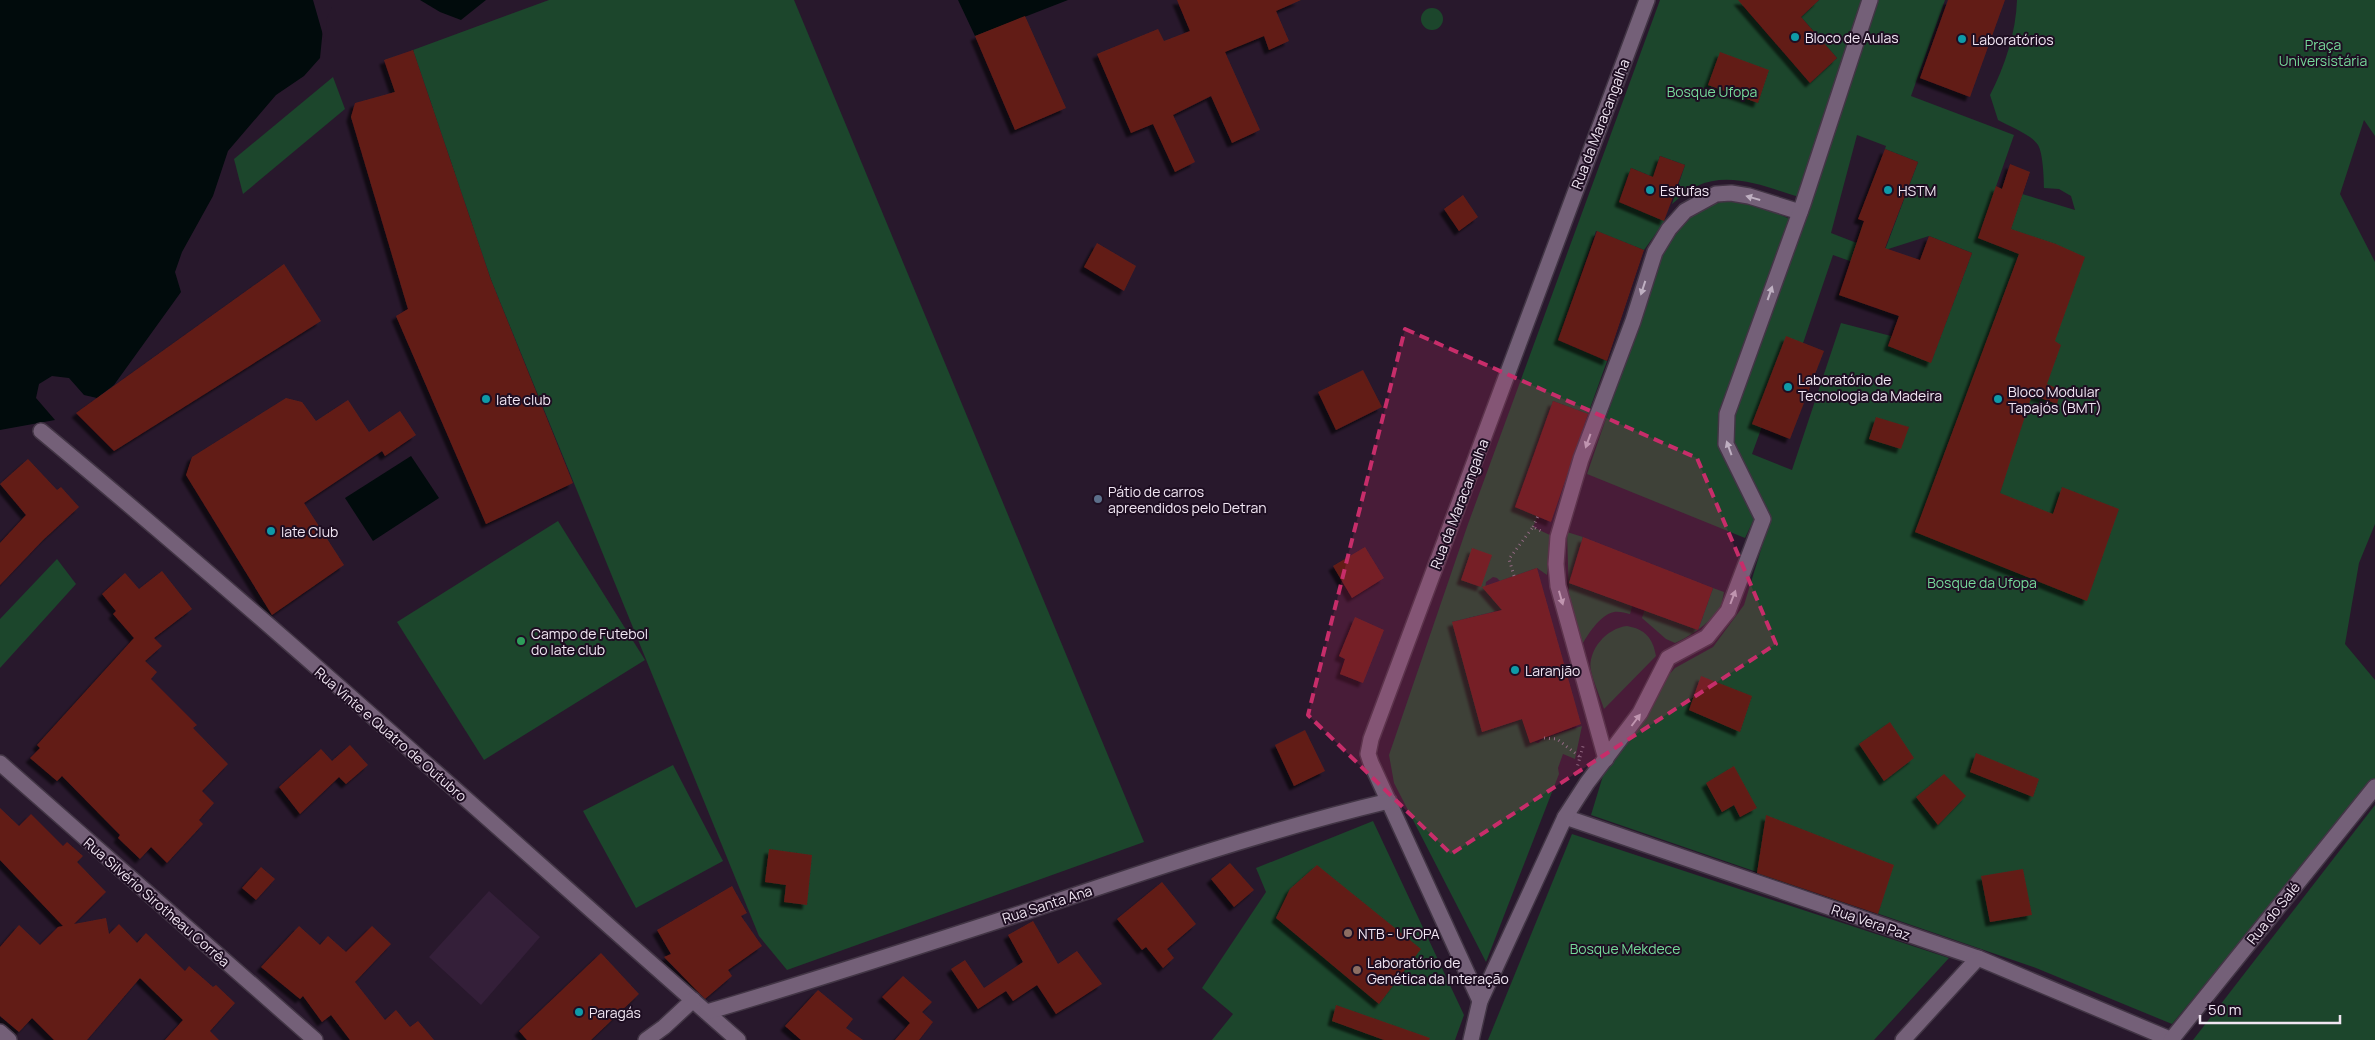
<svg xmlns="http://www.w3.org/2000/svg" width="2375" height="1040" font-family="Manrope,sans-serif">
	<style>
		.built { fill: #341f39 }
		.green { fill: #1c462c; fill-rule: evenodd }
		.water { fill: #010b0c }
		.pier { fill: #28182c }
		.building { fill: #621d19; filter: url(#shadow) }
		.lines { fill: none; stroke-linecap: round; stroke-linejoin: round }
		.minor-casing { stroke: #423545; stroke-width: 18 }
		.path { stroke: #87798a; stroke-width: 3; stroke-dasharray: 1 4; stroke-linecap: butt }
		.minor { stroke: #746078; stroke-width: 15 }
		.oneway { fill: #bfb0c2 }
		.marked { fill: #c72d6a; fill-opacity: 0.2; stroke: #c72d6a; stroke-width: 4; stroke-dasharray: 10 6; stroke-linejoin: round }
		.culture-dot { fill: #0f9aa8; stroke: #1e0e22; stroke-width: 2 }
		.service-dot { fill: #5c6f8a; stroke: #1e0e22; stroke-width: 2 }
		.leisure-dot { fill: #2e9e5b; stroke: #1e0e22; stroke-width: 2 }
		.education-dot { fill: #8d6e63; stroke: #1e0e22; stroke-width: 2 }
		.labels { text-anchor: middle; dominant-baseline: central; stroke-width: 4; stroke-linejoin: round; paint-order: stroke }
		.poi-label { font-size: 14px; fill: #f1e6f3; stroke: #1e0e22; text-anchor: start }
		.park-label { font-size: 14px; fill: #76da9a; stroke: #1e0e22 }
		.street-label { font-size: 14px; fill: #f1e6f3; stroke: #1e0e22 }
	</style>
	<defs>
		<filter id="shadow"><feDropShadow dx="-4.5" dy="4.5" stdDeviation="1" flood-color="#0009"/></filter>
	</defs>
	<rect width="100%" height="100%" fill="#28182c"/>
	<path class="built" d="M489,891L540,937L481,1005L429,957Z"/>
	<g class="green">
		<path d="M549,0H794L1144,842L787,970L759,936L491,280L413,50Z"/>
		<path d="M1660,0H1748L1743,6L1810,83L1837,58L1801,17L1819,0H1862L1799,197C1766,187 1730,171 1697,186C1688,190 1679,198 1672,204L1685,165L1660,156L1653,177L1631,168L1619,202L1665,221L1644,250L1596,231L1558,340L1607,361L1588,414L1553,401L1515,507L1538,516L1533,527L1552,536L1547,575L1537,568L1500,581L1497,578L1493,577L1486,582L1485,590L1517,606L1452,622L1526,717L1529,740L1538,743L1544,738L1582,726L1575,759L1563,754L1558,768L1559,774L1486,962L1394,783L1389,755L1468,524Z"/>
		<path d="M1870,0H1945L1911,96L2014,135L1978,238L2004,248L2022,194L2075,210L2071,196L2059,189L2044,188C2044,179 2043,153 2038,145C2032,135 2009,126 1998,120L1990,95C2005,66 2016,32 2017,0H2375V136L2364,120L2340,194L2375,262V524L2359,563L2345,644L2375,680V780L2172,1024L2036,968L1591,815L1616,733L1675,668L1713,647L1744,605L1770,520L1732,441L1733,414ZM1857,135L1886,146L1885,149L1918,162L1885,250L1929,236L1972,253L1931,362L1888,346L1891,336L1841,323L1792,470L1752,454L1788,355L1798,358L1833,255L1861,265L1867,247L1831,233Z"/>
		<circle cx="1432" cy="19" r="11"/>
		<path d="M333,77L345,109L243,194L234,159Z"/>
		<path d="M1729,200L1767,209L1792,220L1721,413L1755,517L1745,538L1587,474L1662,255C1680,224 1693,208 1729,200Z"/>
		<path d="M558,521L645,660L484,760L397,622Z"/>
		<path d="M1567,532L1583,537L1569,583L1633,604L1630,614C1625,613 1619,611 1614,612C1600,615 1587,635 1581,647L1569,596Z"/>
		<path d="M57,559L76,584L0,668V619Z"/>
		<path d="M1713,588L1724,592C1723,597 1722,603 1720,608C1712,621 1690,637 1675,643L1666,639L1642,618L1645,609L1698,630Z"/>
		<path d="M1627,626C1645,629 1653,638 1656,656L1604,709C1600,696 1594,684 1591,671C1587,650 1607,628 1627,626Z"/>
		<path d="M673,765L723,861L636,908L583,811Z"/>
		<path d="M2375,805V1040H2193Z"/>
		<path d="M1373,821L1464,1015L1455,1040H1212L1233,1014L1202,988L1266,892L1256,868Z"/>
		<path d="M1572,834L1949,958L1874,1040H1488Z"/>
	</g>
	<g class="water">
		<path d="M0,0H336L324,18L320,58L304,76L276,95L228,151L213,196L182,252L175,272L181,292L114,385L97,398L84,395L69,378L52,376L39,384L36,398L55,420L0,430Z"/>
		<path d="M420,0H486L461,20L440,12Z"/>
		<path d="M958,0H1068L975,36Z"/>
		<path d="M411,456L439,498L373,541L345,498Z"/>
	</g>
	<path class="pier" d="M313,0H339L332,7L327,18L325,42Z"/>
	<g class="building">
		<path d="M1177,0H1301L1276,11L1289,41L1269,50L1264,36L1225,52L1260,130L1232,143L1211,96L1173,115L1195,162L1175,172L1153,124L1131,133L1097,54L1158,29L1164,41L1190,31Z"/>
		<path d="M1738,0H1819L1801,17L1837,58L1810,83Z"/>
		<path d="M1948,0H2005L1970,97L1920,78Z"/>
		<path d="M1025,16L1066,108L1015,130L975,36Z"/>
		<path d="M413,50L491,280L573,483L486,524L396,316L408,309L351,117L355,103L395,92L384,60Z"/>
		<path d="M1720,52L1769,70L1758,103L1708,85Z"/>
		<path d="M1885,149L1918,162L1885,248L1920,260L1929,236L1972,253L1931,363L1888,346L1899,316L1839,295L1864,221L1858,219Z"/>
		<path d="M1660,156L1685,165L1664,221L1619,202L1631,168L1653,177Z"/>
		<path d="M2010,164L2030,172L2011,229L2056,244L2085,257L2055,341L2061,345L2047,384L2061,390L2057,404L2032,395L2000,493L2053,514L2062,487L2119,509L2087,601L1915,532L2019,254L1978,238L1996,186L2002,189Z"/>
		<path d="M1463,195L1478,217L1459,231L1444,209Z"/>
		<path d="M1597,231L1644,250L1607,361L1558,340Z"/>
		<path d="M1097,243L1136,266L1124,291L1084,267Z"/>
		<path d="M284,264L321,321L114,451L76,413Z"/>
		<path d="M1786,336L1824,351L1790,439L1752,424Z"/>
		<path d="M1363,370L1382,407L1336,430L1318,392Z"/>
		<path d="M286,398L302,402L316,421L348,400L369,432L400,411L416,435L385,456L382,451L304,503L344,565L272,615L186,475L192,457Z"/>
		<path d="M1553,401L1588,414L1551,522L1515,507Z"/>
		<path d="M1876,417L1909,427L1901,449L1869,439Z"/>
		<path d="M28,459L57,490L61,487L79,507L43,540L0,585V543L26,515L0,484Z"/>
		<path d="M1583,537L1713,588L1698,630L1569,583Z"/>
		<path d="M1365,547L1384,578L1352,598L1333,566Z"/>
		<path d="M1472,548L1492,555L1481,587L1461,580Z"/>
		<path d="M1537,568L1581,724L1530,743L1522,719L1482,732L1452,622L1502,610L1482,587Z"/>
		<path d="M162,571L192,609L154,638L162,646L145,661L157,672L151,679L197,725L193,728L228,764L202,791L214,803L199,820L203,824L167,863L151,847L140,859L118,838L120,835L62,776L57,781L30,758L40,748L37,745L134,638L113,614L116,611L102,594L125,573L139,589Z"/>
		<path d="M1355,617L1384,630L1363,683L1340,674L1345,659L1339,656Z"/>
		<path d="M1701,676L1752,696L1740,732L1689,710Z"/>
		<path d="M1890,722L1914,758L1884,781L1859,744Z"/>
		<path d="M1305,730L1325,771L1294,786L1275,745Z"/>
		<path d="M350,745L368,765L346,784L339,777L300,814L279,787L321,749L332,761Z"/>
		<path d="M1976,753L2039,779L2033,797L1970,772Z"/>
		<path d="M1734,766L1757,808L1740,817L1734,805L1722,812L1706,783Z"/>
		<path d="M1944,774L1966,796L1938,825L1916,797Z"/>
		<path d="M0,808L19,826L31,814L63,846L67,842L83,856L77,862L106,892L74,924L106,918L109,934L119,924L137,943L146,933L185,971L189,966L213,987L216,985L235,1003L210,1031L219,1040H165L183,1020L140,978L87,1040H54L32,1018L19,1032L0,1016V947L19,925L40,945L58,927L63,926L0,860Z"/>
		<path d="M1766,815L1894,865L1878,914L1757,873Z"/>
		<path d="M769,849L812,855L807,905L784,902L786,885L765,882Z"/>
		<path d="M1230,863L1254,890L1234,907L1211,879Z"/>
		<path d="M1317,865L1421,949L1379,1004L1276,918L1290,889Z"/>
		<path d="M261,867L275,879L256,900L242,888Z"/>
		<path d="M2023,869L2032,915L1990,922L1981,876Z"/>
		<path d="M1162,882L1196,924L1167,949L1174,958L1163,968L1146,947L1142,950L1117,919Z"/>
		<path d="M732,886L747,913L741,916L762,946L728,970L732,976L705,999L664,957L671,954L657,930Z"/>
		<path d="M1033,921L1058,964L1077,951L1102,984L1056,1014L1037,985L1013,1001L1006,991L978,1009L951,969L965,960L984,988L1023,962L1008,935Z"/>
		<path d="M299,926L320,945L328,936L346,952L372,926L391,944L355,982L385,1020L396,1010L410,1027L418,1021L434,1040H350L331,1015L322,1022L303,996L300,999L261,967Z"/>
		<path d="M601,953L639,994L591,1040H527L519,1031Z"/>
		<path d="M903,976L932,1002L922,1012L933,1022L919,1040H895L910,1023L882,997Z"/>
		<path d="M818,990L853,1019L846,1028L863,1040H801L785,1026Z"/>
		<path d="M1336,1005L1430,1038L1429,1040H1384L1332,1021Z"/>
	</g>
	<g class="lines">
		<defs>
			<g id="minor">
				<path d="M41,431C278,628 506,836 738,1040"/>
				<path d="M1606,759L1558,586L1556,564L1558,537L1581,459L1633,321L1655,252L1669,229L1685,211L1716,194L1731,193L1749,196L1800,212"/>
				<path d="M0,763L315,1040"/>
				<path d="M1565,817L1978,958L2172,1040"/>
				<path d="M1480,1001L1371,763L1368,754L1371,739L1647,0"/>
				<path d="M707,1012C816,980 923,945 1031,910C1149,870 1268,830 1389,801"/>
				<path d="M0,1032L9,1040"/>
				<path d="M646,1040L664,1027L693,1000"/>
				<path d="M1471,1040L1480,1001L1565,817L1587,783L1640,713L1668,658L1707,637L1728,611L1763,519L1726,444L1727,414L1803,204L1870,0"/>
				<path d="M1903,1040L1978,958"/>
				<path d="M2171,1040L2375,787"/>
			</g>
		</defs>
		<use href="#minor" class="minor-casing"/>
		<g class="path">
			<path d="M1533,527L1538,516"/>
			<path d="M1514,576L1509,559L1533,527L1543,532"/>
			<path d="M1544,738L1557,739L1580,757L1577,768"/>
			<path d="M1580,757L1584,743"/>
		</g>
		<use href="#minor" class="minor"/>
	</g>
	<defs><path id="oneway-solid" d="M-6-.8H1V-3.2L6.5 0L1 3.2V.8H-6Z" transform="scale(1.25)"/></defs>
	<g class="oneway">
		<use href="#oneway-solid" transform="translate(1753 198) rotate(-164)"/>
		<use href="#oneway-solid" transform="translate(1643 288) rotate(108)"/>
		<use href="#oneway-solid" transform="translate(1770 293) rotate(-71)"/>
		<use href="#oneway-solid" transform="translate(1588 441) rotate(110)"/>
		<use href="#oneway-solid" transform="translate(1729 448) rotate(-110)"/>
		<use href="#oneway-solid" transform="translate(1733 597) rotate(-69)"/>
		<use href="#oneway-solid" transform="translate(1561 598) rotate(74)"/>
		<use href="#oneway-solid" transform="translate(1636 720) rotate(-53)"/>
	</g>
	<path class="marked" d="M1405,329L1697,458L1776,644L1451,854L1308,715Z"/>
	<g class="culture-dot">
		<circle cx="1795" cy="37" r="5"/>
		<circle cx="1962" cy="39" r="5"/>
		<circle cx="1650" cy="190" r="5"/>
		<circle cx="1888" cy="190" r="5"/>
		<circle cx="1788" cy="387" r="5"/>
		<circle cx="486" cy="399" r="5"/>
		<circle cx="1998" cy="399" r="5"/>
		<circle cx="271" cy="531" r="5"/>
		<circle cx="1515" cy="670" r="5"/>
		<circle cx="579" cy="1012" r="5"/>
	</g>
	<circle class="service-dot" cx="1098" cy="499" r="5"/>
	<circle class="leisure-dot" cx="521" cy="641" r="5"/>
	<g class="education-dot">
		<circle cx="1348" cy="933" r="5"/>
		<circle cx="1357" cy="970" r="5"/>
	</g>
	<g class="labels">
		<g class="poi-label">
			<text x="1805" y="37">Bloco de Aulas</text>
			<text x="1972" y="39">Laboratórios</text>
			<text x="1660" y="190">Estufas</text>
			<text x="1898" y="190">HSTM</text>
			<text x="1798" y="379">Laboratório de<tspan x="1798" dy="16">Tecnologia da Madeira</tspan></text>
			<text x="2008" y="391">Bloco Modular<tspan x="2008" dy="16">Tapajós (BMT)</tspan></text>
			<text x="496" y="399">Iate club</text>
			<text x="1108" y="491">Pátio de carros<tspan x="1108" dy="16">apreendidos pelo Detran</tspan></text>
			<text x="281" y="531">Iate Club</text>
			<text x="531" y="633">Campo de Futebol<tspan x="531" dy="16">do Iate club</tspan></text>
			<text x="1525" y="670">Laranjão</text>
			<text x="1358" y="933">NTB - UFOPA</text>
			<text x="1367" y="962">Laboratório de<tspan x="1367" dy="16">Genética da Interação</tspan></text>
			<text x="589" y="1012">Paragás</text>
		</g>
		<g class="park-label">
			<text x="2323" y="44">Praça<tspan x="2323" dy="16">Universistária</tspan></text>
			<text x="1712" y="91">Bosque Ufopa</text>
			<text x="1982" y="582">Bosque da Ufopa</text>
			<text x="1625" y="948">Bosque Mekdece</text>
		</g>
		<g class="street-label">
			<text transform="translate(1600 124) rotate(-69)">Rua da Maracangalha</text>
			<text transform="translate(1459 504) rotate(-69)">Rua da Maracangalha</text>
			<text transform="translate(391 734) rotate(41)">Rua Vinte e Quatro de Outubro</text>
			<text transform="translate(157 902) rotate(41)">Rua Silvério Sirotheau Corrêa</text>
			<text transform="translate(1047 904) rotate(-18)">Rua Santa Ana</text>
			<text transform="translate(2273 913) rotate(-51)">Rua do Salé</text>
			<text transform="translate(1871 922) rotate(19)">Rua Vera Paz</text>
		</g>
	</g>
	<path d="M2200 1015v8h140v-8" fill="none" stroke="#f1e6f3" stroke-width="2.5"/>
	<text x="2208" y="1015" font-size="15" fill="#f1e6f3" stroke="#1e0e22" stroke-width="4" paint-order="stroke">50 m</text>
</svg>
